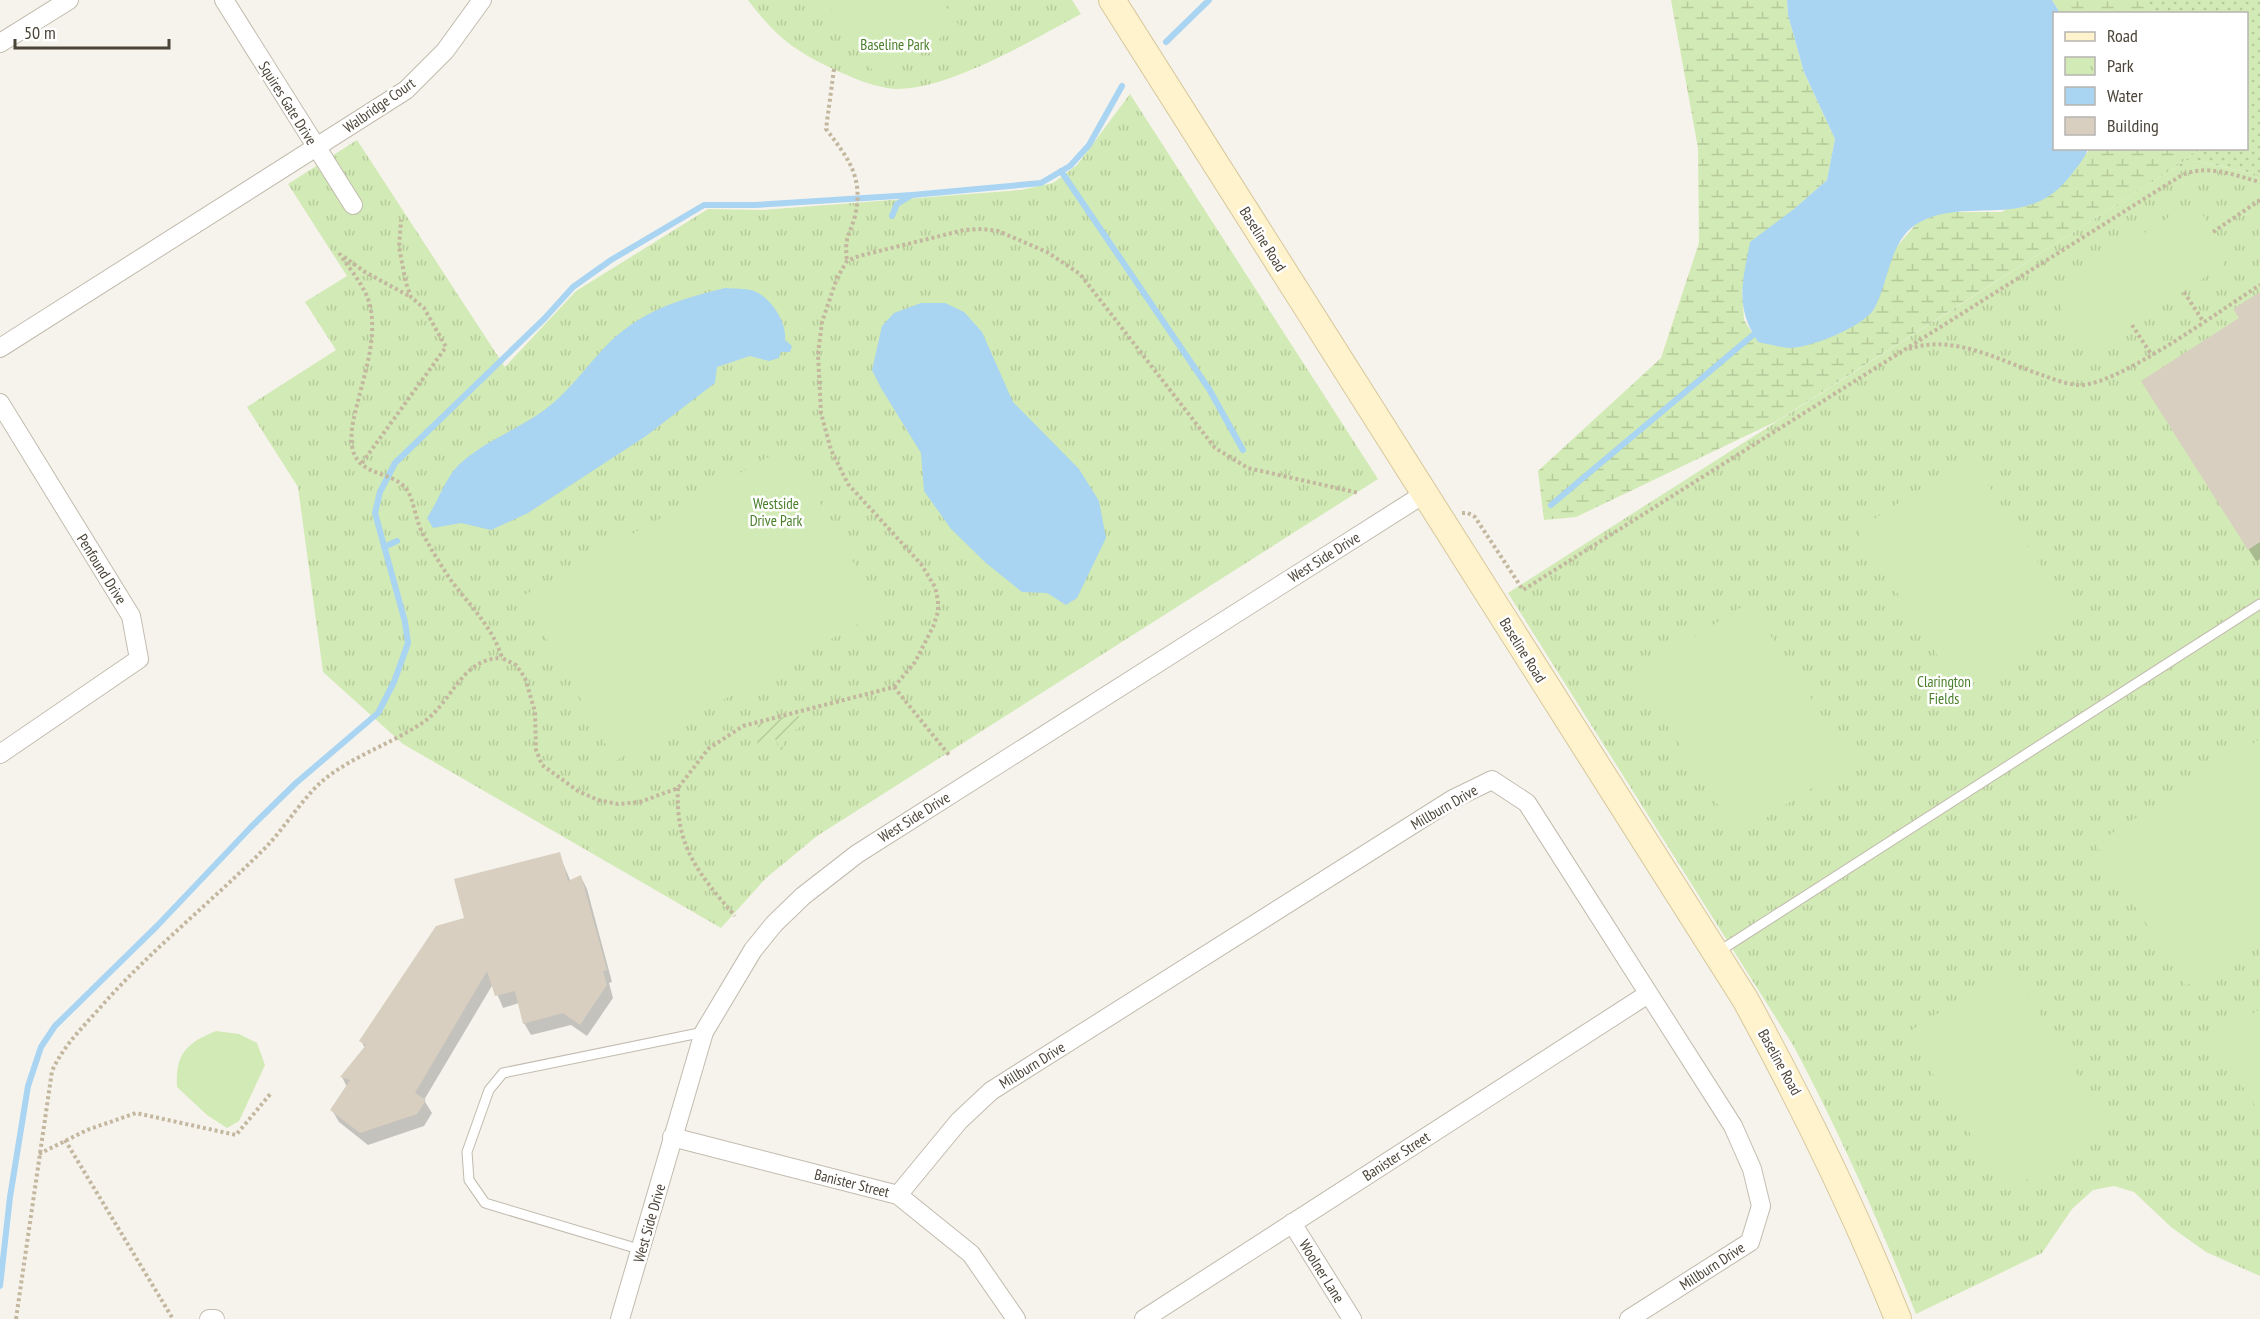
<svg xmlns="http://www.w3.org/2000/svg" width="2260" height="1319" font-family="'PT Sans Narrow',sans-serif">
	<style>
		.grass { fill: url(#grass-dots) }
		.wetland { fill: url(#wetland-marsh) }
		.park { fill: url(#park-tufts) }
		.garden { fill: url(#garden-furrows) }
		.pitch { fill: #d2eab5 }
		.water { fill: #a9d4f2 }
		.shadow { fill: #0003 }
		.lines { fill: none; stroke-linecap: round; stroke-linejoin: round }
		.stream { stroke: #a9d4f2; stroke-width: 6 }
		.building { fill: #d8cfc1 }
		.lane-casing { stroke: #c2bbae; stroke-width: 11 }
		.street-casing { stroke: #c2bbae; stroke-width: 20 }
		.secondary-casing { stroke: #d6c79b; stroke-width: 28 }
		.path { stroke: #c4b79f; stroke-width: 4; stroke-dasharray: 3 3; stroke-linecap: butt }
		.lane { stroke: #fff; stroke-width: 9 }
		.street { stroke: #fff; stroke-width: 18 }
		.secondary { stroke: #fff3cd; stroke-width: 26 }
		.labels { text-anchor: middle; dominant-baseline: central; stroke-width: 5; stroke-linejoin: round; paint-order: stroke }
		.park-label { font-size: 15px; fill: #4a7f2a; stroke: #fff }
		.street-label { font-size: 15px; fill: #4b4439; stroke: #fff }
	</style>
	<defs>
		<pattern id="grass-dots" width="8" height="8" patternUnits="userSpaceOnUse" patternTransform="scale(1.5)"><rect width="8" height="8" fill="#d2eab5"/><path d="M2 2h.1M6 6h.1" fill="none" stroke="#b6ca9c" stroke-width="1.8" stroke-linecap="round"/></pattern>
		<pattern id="wetland-marsh" width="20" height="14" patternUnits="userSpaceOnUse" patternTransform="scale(1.5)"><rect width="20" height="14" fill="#d2eab5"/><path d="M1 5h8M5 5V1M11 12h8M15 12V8" fill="none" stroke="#b6ca9c"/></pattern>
		<pattern id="park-tufts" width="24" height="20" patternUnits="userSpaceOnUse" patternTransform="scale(1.5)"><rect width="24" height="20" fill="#d2eab5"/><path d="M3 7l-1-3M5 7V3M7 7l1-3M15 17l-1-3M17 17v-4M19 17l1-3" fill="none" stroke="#b6ca9c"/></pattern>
		<pattern id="garden-furrows" width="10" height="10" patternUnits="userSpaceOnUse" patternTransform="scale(1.5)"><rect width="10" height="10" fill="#d2eab5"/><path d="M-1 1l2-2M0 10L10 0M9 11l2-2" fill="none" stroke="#b6ca9c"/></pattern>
	</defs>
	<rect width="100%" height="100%" fill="#f6f3ec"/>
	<path class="grass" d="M2146,0H2260V175L2197,161L2171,170L2201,149L2246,148V14L2155,13Z"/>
	<g class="wetland">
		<path d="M1671,0H1787L1788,15L1804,72L1835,139L1827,180L1794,209L1742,290L1744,320L1758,342L1874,309L1894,250L1917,223L1943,212H2002L2088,152V149H2201L2171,170L1777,421L1576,517L1544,520L1538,471L1661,358L1699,243L1698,148Z"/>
		<path d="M2052,0H2146L2155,13H2060Z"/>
	</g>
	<g class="park">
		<path d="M748,0H1072L1081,14C1035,38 939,97 887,88C869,85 848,76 831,68C791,49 775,35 748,0Z"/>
		<path d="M1130,94L1378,479L817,836L766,878L721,928L403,744L323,672L298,487L247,407L336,350L305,302L347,276L288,184L357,140L505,367L576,291L708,209L762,210L1021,190L1053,183L1077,165Z"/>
		<path d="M2196,161L2260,175V1276L2206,1252L2171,1227L2134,1192L2114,1186L2093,1190L2072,1209L2042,1253L1916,1314C1879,1222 1840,1133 1793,1045L1508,593L2171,170Z"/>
	</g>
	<path class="garden" d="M797,713L803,725L784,737L782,752L774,737L758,744L755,737L759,731L757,724Z"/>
	<g class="pitch">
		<path d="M825,0H941L959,25L879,80Z"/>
		<path d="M2189,207L2201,212L2225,250L2223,265L2106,342C2098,345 2089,347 2082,341C2071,332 2055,302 2059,289L2181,209Z"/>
		<path d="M788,446L881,611L615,761L523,596Z"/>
		<path d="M1970,457L2074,618L1960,691L1857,530Z"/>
		<path d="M1749,602L1852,762L1738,836L1635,675Z"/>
		<path d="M2260,739V939L2186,986L2095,844Z"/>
		<path d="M2010,967L2110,1127L2007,1192L1907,1033Z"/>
		<path d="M2260,1009V1114L2213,1038Z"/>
		<path d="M216,1031L239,1034L257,1043L265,1065L239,1121L227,1128L207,1115L177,1087C175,1053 187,1043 216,1031Z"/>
	</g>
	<g class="water">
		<path d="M1787,0H2052L2060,13L2054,14V148L2088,149C2085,158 2077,167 2071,175C2028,232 1969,196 1920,222C1889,238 1889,283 1874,309C1863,327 1810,348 1789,348C1779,347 1768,344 1758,342C1734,306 1743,281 1750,242L1794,209L1827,180L1835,139L1804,72L1788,15Z"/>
		<path d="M725,288C734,289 745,288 754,291C771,298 787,322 785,340L792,346L790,352H781L779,358L769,361L750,356L717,367L715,383L646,436L528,513L491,530L461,523L433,528L427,518C437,503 444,483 454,470C477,443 524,428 552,404C572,387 587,366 605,347C640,311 677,300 725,288Z"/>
		<path d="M921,303H945L964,312L982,332L1013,402L1079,469L1099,501L1106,538L1077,598L1066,605L1047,593L1022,592L986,563L951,529L924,491L921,453L881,388L872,370L882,326L894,313Z"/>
	</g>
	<g class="shadow">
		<path d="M2260,302V559L2256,561L2150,393Z"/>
		<path d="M559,854L571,882L581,877L587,889L612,982L609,983L613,998L587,1036L571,1025L531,1035L524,1023L519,1003L503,1008L493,984L424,1100L432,1113L424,1126L368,1145L339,1122L332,1110L347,1087L342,1077L365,1048L361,1041L466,919Z"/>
	</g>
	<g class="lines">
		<g class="stream">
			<path d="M1166,42L1209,0"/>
			<path d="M1061,171L1209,389L1243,450"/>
			<path d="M892,216L897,204L912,195L1041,183L1070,166L1089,145L1122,86"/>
			<path d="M1551,505L1753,335"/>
			<path d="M384,547L397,541"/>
			<path d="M0,1286L10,1197L28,1086L41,1047L55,1026L157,926L252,826L296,783L378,713L394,682L408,643L405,622L375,513L380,492L395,463L544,319L573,287L611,260L704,205H755L912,195"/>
		</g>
	</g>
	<g class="building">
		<path d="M2260,292V542L2248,550L2141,381L2239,318L2233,309Z"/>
		<path d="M560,852L568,881L581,875L607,970L603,971L607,985L580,1025L563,1013L523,1024L515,991L495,996L487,971L415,1093L426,1100L417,1114L360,1133L330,1110L350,1080L340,1077L366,1045L359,1041L436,926L464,918L454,879Z"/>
	</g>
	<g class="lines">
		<defs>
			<g id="lane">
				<path d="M1718,952L2260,604"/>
				<path d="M642,1250L485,1203L469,1180L467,1152L489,1090L503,1073L704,1032"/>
			</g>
			<g id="street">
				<path d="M224,0L353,205"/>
				<path d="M0,43L69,0"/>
				<path d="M0,348L406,90L445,51L482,0"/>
				<path d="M0,403L131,616L139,659L0,754"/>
				<path d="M672,1137L898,1195L971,1254L1016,1319"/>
				<path d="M898,1195L959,1121L991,1091L1453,799L1492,780L1527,803L1733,1126L1752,1169L1761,1206L1750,1242L1629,1319"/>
				<path d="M1292,1223L1352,1319"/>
				<path d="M209,1319H215"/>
				<path d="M620,1319L704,1032L753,950L774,924L803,896L857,854L1424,494"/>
				<path d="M1144,1319L1648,994"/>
			</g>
			<path id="secondary" d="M1112,0L1745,999C1803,1105 1853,1206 1898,1319"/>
		</defs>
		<use href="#lane" class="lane-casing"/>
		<use href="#street" class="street-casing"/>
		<use href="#secondary" class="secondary-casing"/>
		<g class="path">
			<path d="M834,69L826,129C848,158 864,177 855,216C849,237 844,237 847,261"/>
			<path d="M2213,232L2260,200"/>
			<path d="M339,253C347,265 357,277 364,290C382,323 366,368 358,401C354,417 349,434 353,451C361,477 394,471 407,490C414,500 416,523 424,536C432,551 441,565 450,579C469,605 493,627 502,658L516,665L525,678L535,712L536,750L542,765L578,791L598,800L618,804L640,802L678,788L708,749L743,726L894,687L915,662L933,627L938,612V600L935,587L921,564L848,484L831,450L821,413L818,354L822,322L837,278L847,261L859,256L964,230L982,229L998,231L1047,252L1080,274L1215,448L1248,468L1359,493"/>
			<path d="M344,257L365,272L411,297"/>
			<path d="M2184,292L2203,321"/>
			<path d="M2132,325L2151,354"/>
			<path d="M1909,349C1954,333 2002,362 2045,376C2056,380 2069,385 2081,385C2120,384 2222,309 2260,285"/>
			<path d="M362,463L446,347L424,308L411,297L406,283L399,247L401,220"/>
			<path d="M1462,513H1468L1475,517L1523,590L2182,175C2208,164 2233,175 2260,182"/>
			<path d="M894,687L949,755"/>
			<path d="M678,788C675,847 699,874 735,916"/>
			<path d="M65,1140L173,1319"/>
			<path d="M39,1154L87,1130L136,1113L236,1135L272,1092"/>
			<path d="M16,1319L52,1071C63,1047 80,1030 98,1010C150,950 212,902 267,846C287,825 307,791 330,775C360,753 395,742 425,721C453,700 462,658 502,658"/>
		</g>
		<use href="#lane" class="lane"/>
		<use href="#street" class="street"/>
		<use href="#secondary" class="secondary"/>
	</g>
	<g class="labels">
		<g class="park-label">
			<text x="895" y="44">Baseline Park</text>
			<text x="776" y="503">Westside<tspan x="776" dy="17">Drive Park</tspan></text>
			<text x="1944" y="681">Clarington<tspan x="1944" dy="17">Fields</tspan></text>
		</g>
		<g class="street-label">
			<text transform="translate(288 103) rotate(58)">Squires Gate Drive</text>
			<text transform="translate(379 105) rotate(-35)">Walbridge Court</text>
			<text transform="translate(1263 239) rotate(58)">Baseline Road</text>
			<text transform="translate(1324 557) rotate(-32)">West Side Drive</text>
			<text transform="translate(102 569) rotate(58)">Penfound Drive</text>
			<text transform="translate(1523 650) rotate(58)">Baseline Road</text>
			<text transform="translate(1444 807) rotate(-30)">Millburn Drive</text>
			<text transform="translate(914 817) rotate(-32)">West Side Drive</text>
			<text transform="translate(1780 1062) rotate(61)">Baseline Road</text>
			<text transform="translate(1032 1065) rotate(-32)">Millburn Drive</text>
			<text transform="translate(1396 1156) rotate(-33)">Banister Street</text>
			<text transform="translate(852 1183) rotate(14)">Banister Street</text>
			<text transform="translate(649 1223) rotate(-74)">West Side Drive</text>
			<text transform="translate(1712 1266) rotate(-33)">Millburn Drive</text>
			<text transform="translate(1322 1271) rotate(58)">Woolner Lane</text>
		</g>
	</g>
	<rect x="2053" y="12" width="195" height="138" fill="#ffffff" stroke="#b7b4b0" stroke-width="1.5"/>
	<rect x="2065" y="32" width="30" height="9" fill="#fff3cd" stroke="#b7b4b0" stroke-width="1.5"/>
	<text x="2107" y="42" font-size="18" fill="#4b4439">Road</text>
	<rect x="2065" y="57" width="30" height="18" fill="url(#park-tufts)" stroke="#b7b4b0" stroke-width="1.5"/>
	<text x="2107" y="72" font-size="18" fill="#4b4439">Park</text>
	<rect x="2065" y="87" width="30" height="18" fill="#a9d4f2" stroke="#b7b4b0" stroke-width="1.5"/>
	<text x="2107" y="102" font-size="18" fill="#4b4439">Water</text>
	<rect x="2065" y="117" width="30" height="18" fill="#d8cfc1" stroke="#b7b4b0" stroke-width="1.5"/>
	<text x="2107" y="132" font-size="18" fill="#4b4439">Building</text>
	<path d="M15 39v9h154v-9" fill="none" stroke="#4b4439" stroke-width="3"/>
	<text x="24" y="39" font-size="18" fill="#4b4439" stroke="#ffffff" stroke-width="4.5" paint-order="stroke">50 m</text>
</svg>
